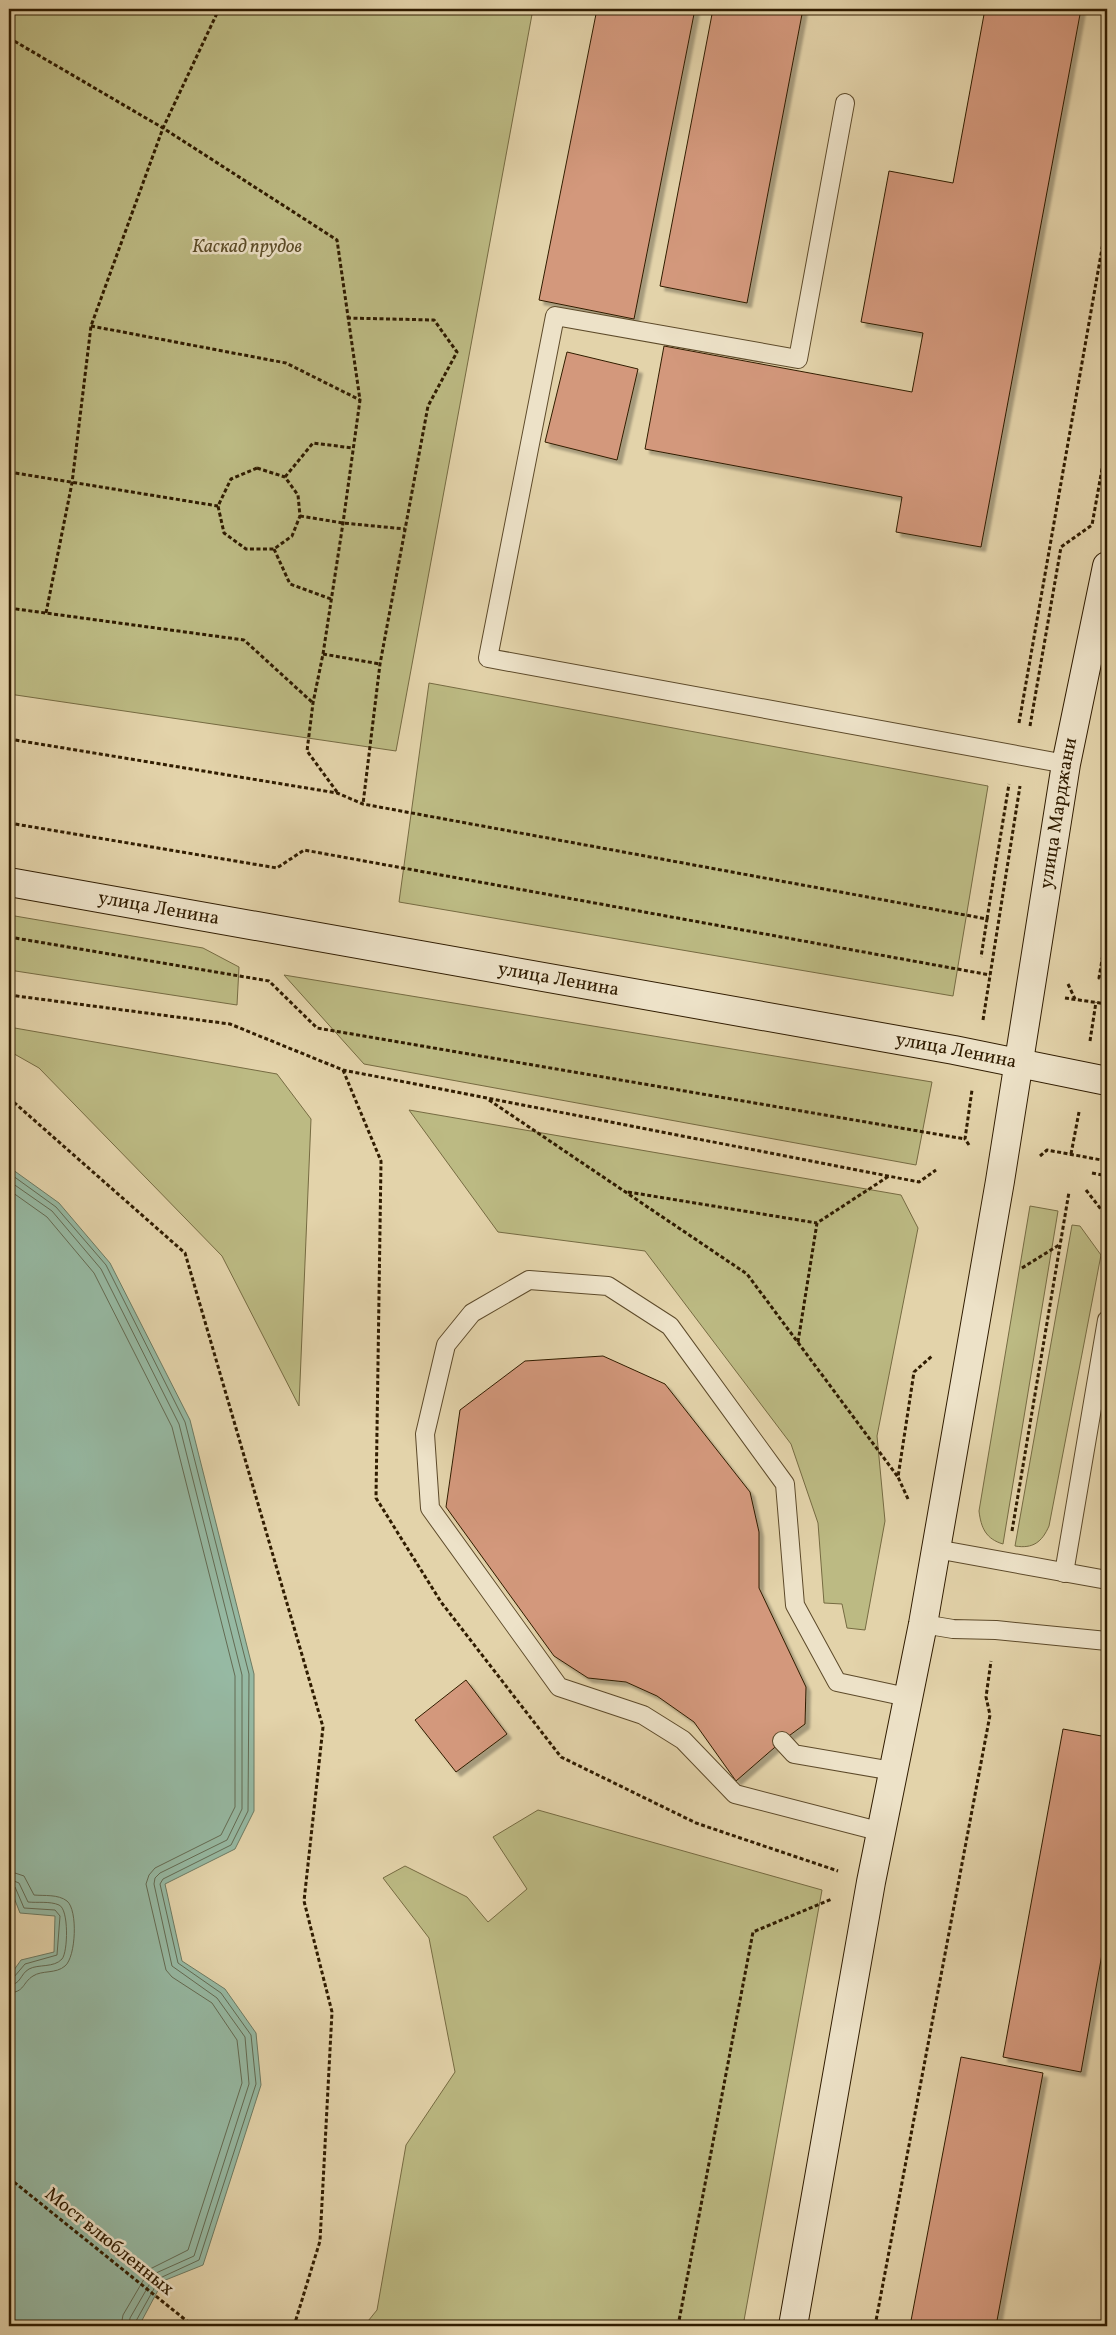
<svg xmlns="http://www.w3.org/2000/svg" width="1116" height="2335" font-family="Vollkorn,serif">
	<style>
		.green { fill: #bcba83; stroke: #766b42 }
		.water { fill: #96b9a3; stroke: #6d7a62 }
		.lines { fill: none; stroke-linecap: round; stroke-linejoin: round }
		.shore { stroke: #636a52; stroke-width: 1 }
		.building { fill: #d3987b; stroke: #301c00; filter: url(#shadow) }
		.lane-casing { stroke: #5d4a2a; stroke-width: 20 }
		.secondary-casing { stroke: #301c00; stroke-width: 30 }
		.path { stroke: #301c00; stroke-width: 3; stroke-dasharray: 4 2.5; stroke-linecap: butt }
		.lane { stroke: #ede2c8; stroke-width: 18 }
		.secondary { stroke: #ede2c8; stroke-width: 28 }
		.labels { text-anchor: middle; dominant-baseline: central; stroke-width: 5; stroke-linejoin: round; paint-order: stroke }
		.park-label { font-size: 19px; font-style: italic; fill: #5a4b27; stroke: #ede2c8 }
		.street-label { font-size: 19px; fill: #301c00; stroke: #ede2c8 }
	</style>
	<defs>
		<filter id="shadow"><feDropShadow dx="4.5" dy="4.5" stdDeviation="1" flood-color="#0004"/></filter>
	</defs>
	<rect width="100%" height="100%" fill="#e3d3aa"/>
	<filter id="stains"><feTurbulence type="fractalNoise" baseFrequency=".004" numOctaves="4"/><feColorMatrix values="0 0 0 0 .2 0 0 0 0 .09 0 0 0 0 .02 0 0 0 .5 -.17"/></filter>
	<radialGradient id="worn" r=".72"><stop offset=".6" stop-color="#630" stop-opacity="0"/><stop offset="1" stop-color="#630" stop-opacity=".3"/></radialGradient>
	<g class="green">
		<path d="M9,9H533L396,751L9,694Z"/>
		<path d="M429,683L988,786L953,996L399,902Z"/>
		<path d="M9,915L203,948L239,967L237,1005L9,970Z"/>
		<path d="M284,975L932,1082L916,1165L364,1064Z"/>
		<path d="M9,1027L277,1074L311,1119L299,1406L222,1256L39,1068L9,1051Z"/>
		<path d="M409,1110L901,1195L918,1228L877,1436L885,1521L865,1630L847,1628L842,1604L824,1603L818,1523L791,1444L645,1251L498,1232Z"/>
		<path d="M1030,1206L1058,1211L1003,1544C986,1539 981,1528 979,1511Z"/>
		<path d="M1072,1225L1080,1226L1101,1255L1049,1526C1042,1542 1033,1549 1015,1546Z"/>
		<path d="M538,1810L822,1890L743,2326H364L377,2310L406,2145L455,2072L429,1938L383,1878L405,1866L467,1897L488,1922L527,1889L493,1837Z"/>
	</g>
	<path class="water" d="M9,1167L59,1203L110,1263L190,1420L254,1674V1811L235,1849L165,1884L182,1961L225,1989L256,2033L261,2085L203,2265L163,2281L140,2324L141,2326H9V1977L21,1960L54,1952L55,1916L20,1913L9,1885Z"/>
	<g class="lines">
		<g class="shore">
			<path d="M9,1173L56,1207L106,1265L185,1422L249,1674L248,1811L231,1845L163,1879L160,1884L178,1963L221,1993L251,2035L256,2084L199,2260L160,2278L136,2321L135,2326"/>
			<path d="M9,1181L52,1211L101,1269L179,1424L242,1675V1809L227,1840L160,1873L155,1878L154,1884L172,1966L217,1998L245,2037L249,2084L194,2256L156,2273L130,2318L129,2326"/>
			<path d="M9,1190L47,1217L94,1273L172,1427L235,1676V1807L221,1835L155,1868L149,1875L146,1884L166,1970L172,1977L212,2003L237,2040L242,2083L188,2250L150,2269L123,2315L121,2326"/>
			<path d="M9,1871L24,1876L34,1895C44,1896 58,1894 67,1901C78,1910 76,1957 65,1966C56,1974 42,1970 33,1976C22,1983 25,1992 9,1993"/>
			<path d="M9,1879L19,1883L28,1902C38,1903 50,1901 59,1905C69,1909 68,1952 62,1959C54,1968 38,1964 29,1969C20,1974 21,1985 9,1985"/>
			<path d="M9,1885L15,1887L24,1908L55,1910L60,1916L57,1955L25,1964L14,1977L9,1979"/>
		</g>
	</g>
	<g class="building">
		<path d="M597,9H695L634,319L539,300Z"/>
		<path d="M713,9H803L747,303L660,286Z"/>
		<path d="M985,9H1081L981,547L896,532L902,497L645,449L664,346L912,392L923,333L861,322L889,171L953,183Z"/>
		<path d="M567,352L638,369L617,460L545,442Z"/>
		<path d="M603,1356L665,1384L750,1492L759,1532V1588L806,1687L805,1724L782,1741L736,1781L694,1722L657,1696L626,1682L588,1678L554,1656L446,1507L460,1410L525,1361Z"/>
		<path d="M466,1680L507,1734L456,1772L415,1720Z"/>
		<path d="M1063,1729L1107,1737V1926L1081,2072L1003,2057Z"/>
		<path d="M961,2057L1043,2073L996,2326H910Z"/>
	</g>
	<g class="lines">
		<defs>
			<g id="lane">
				<path d="M845,103L798,359L555,316L488,658L1066,764"/>
				<path d="M936,1549L1107,1580"/>
				<path d="M1064,1573L1107,1320"/>
				<path d="M923,1624L953,1629L996,1630L1107,1641"/>
				<path d="M782,1741L794,1754L893,1771"/>
				<path d="M882,1832L735,1794L683,1740L643,1715L559,1687L430,1508L425,1434L446,1345L472,1313L529,1280L608,1286L670,1326L785,1484L795,1605L837,1682L907,1697"/>
			</g>
			<g id="secondary">
				<path id="s1" d="M9,882L954,1050L1107,1081"/>
				<path id="s2" d="M793,2326L871,1882L923,1624L1000,1181L1066,764L1107,566"/>
			</g>
		</defs>
		<use href="#lane" class="lane-casing"/>
		<use href="#secondary" class="secondary-casing"/>
		<g class="path">
			<path d="M9,38L163,128L337,240L360,400L343,523L323,654L313,703L307,751L337,792"/>
			<path d="M347,318L434,320L457,352L428,406L380,664L363,804"/>
			<path d="M91,326L286,363L360,400"/>
			<path d="M257,468L285,477L298,495L300,516L292,536L274,549H246L224,533L218,506L231,479Z"/>
			<path d="M9,472L218,506"/>
			<path d="M285,477L313,443L353,448"/>
			<path d="M300,516L343,523L405,529"/>
			<path d="M274,549L290,584L331,599"/>
			<path d="M9,608L244,640L313,703"/>
			<path d="M46,613L72,483L91,326L163,128L219,9"/>
			<path d="M323,654L380,664"/>
			<path d="M1019,723L1107,220"/>
			<path d="M1030,726L1061,547L1092,525L1107,441"/>
			<path d="M9,739L337,793L363,804L987,919L981,957"/>
			<path d="M9,823L277,868L304,850L990,975"/>
			<path d="M987,919L1009,784"/>
			<path d="M1107,930L1099,978L1107,979"/>
			<path d="M9,937L269,981L317,1028L965,1139"/>
			<path d="M1068,984L1075,999"/>
			<path d="M9,995L230,1024L343,1070L919,1182L936,1170"/>
			<path d="M1065,998L1107,1004"/>
			<path d="M983,1020L1020,786"/>
			<path d="M1090,1041L1096,1002"/>
			<path d="M343,1070L381,1161L376,1498L441,1602L561,1757L696,1823L838,1871"/>
			<path d="M9,1098L185,1253L323,1727L304,1901L332,2012L320,2241L294,2326"/>
			<path d="M489,1100L747,1274L898,1477"/>
			<path d="M969,1145L965,1139L972,1090"/>
			<path d="M1071,1154L1079,1112"/>
			<path d="M1040,1156L1047,1150L1107,1161"/>
			<path d="M1092,1173L1107,1176"/>
			<path d="M1086,1190L1107,1217"/>
			<path d="M628,1192L817,1223"/>
			<path d="M1022,1268L1059,1245"/>
			<path d="M798,1342L817,1223L889,1176"/>
			<path d="M908,1499L898,1477L914,1372L932,1356"/>
			<path d="M1012,1531L1069,1192"/>
			<path d="M9,2178L193,2326"/>
			<path d="M678,2326L753,1932L832,1899"/>
			<path d="M875,2326L990,1715L986,1697L991,1661"/>
		</g>
		<use href="#lane" class="lane"/>
		<use href="#secondary" class="secondary"/>
	</g>
	<g class="labels">
		<g class="park-label">
			<text x="247" y="247">Каскад прудов</text>
		</g>
		<g class="street-label">
			<text stroke="none"><textPath href="#s2" startOffset="1536">улица Марджани</textPath></text>
			<text stroke="none"><textPath href="#s1" startOffset="152">улица Ленина</textPath></text>
			<text stroke="none"><textPath href="#s1" startOffset="558">улица Ленина</textPath></text>
			<text stroke="none"><textPath href="#s1" startOffset="962">улица Ленина</textPath></text>
			<text transform="translate(109 2242) rotate(39)">Мост влюбленных</text>
		</g>
	</g>
	<rect width="1116" height="2335" fill="none" stroke="#e3d3aa" stroke-width="30"/>
	<rect x="10" y="10" width="1096" height="2315" fill="none" stroke="#301c00" stroke-width="2.5"/>
	<rect x="15" y="15" width="1086" height="2305" fill="none" stroke="#301c00"/>
	<rect width="100%" height="100%" filter="url(#stains)"/>
	<rect width="100%" height="100%" fill="url(#worn)"/>
</svg>
